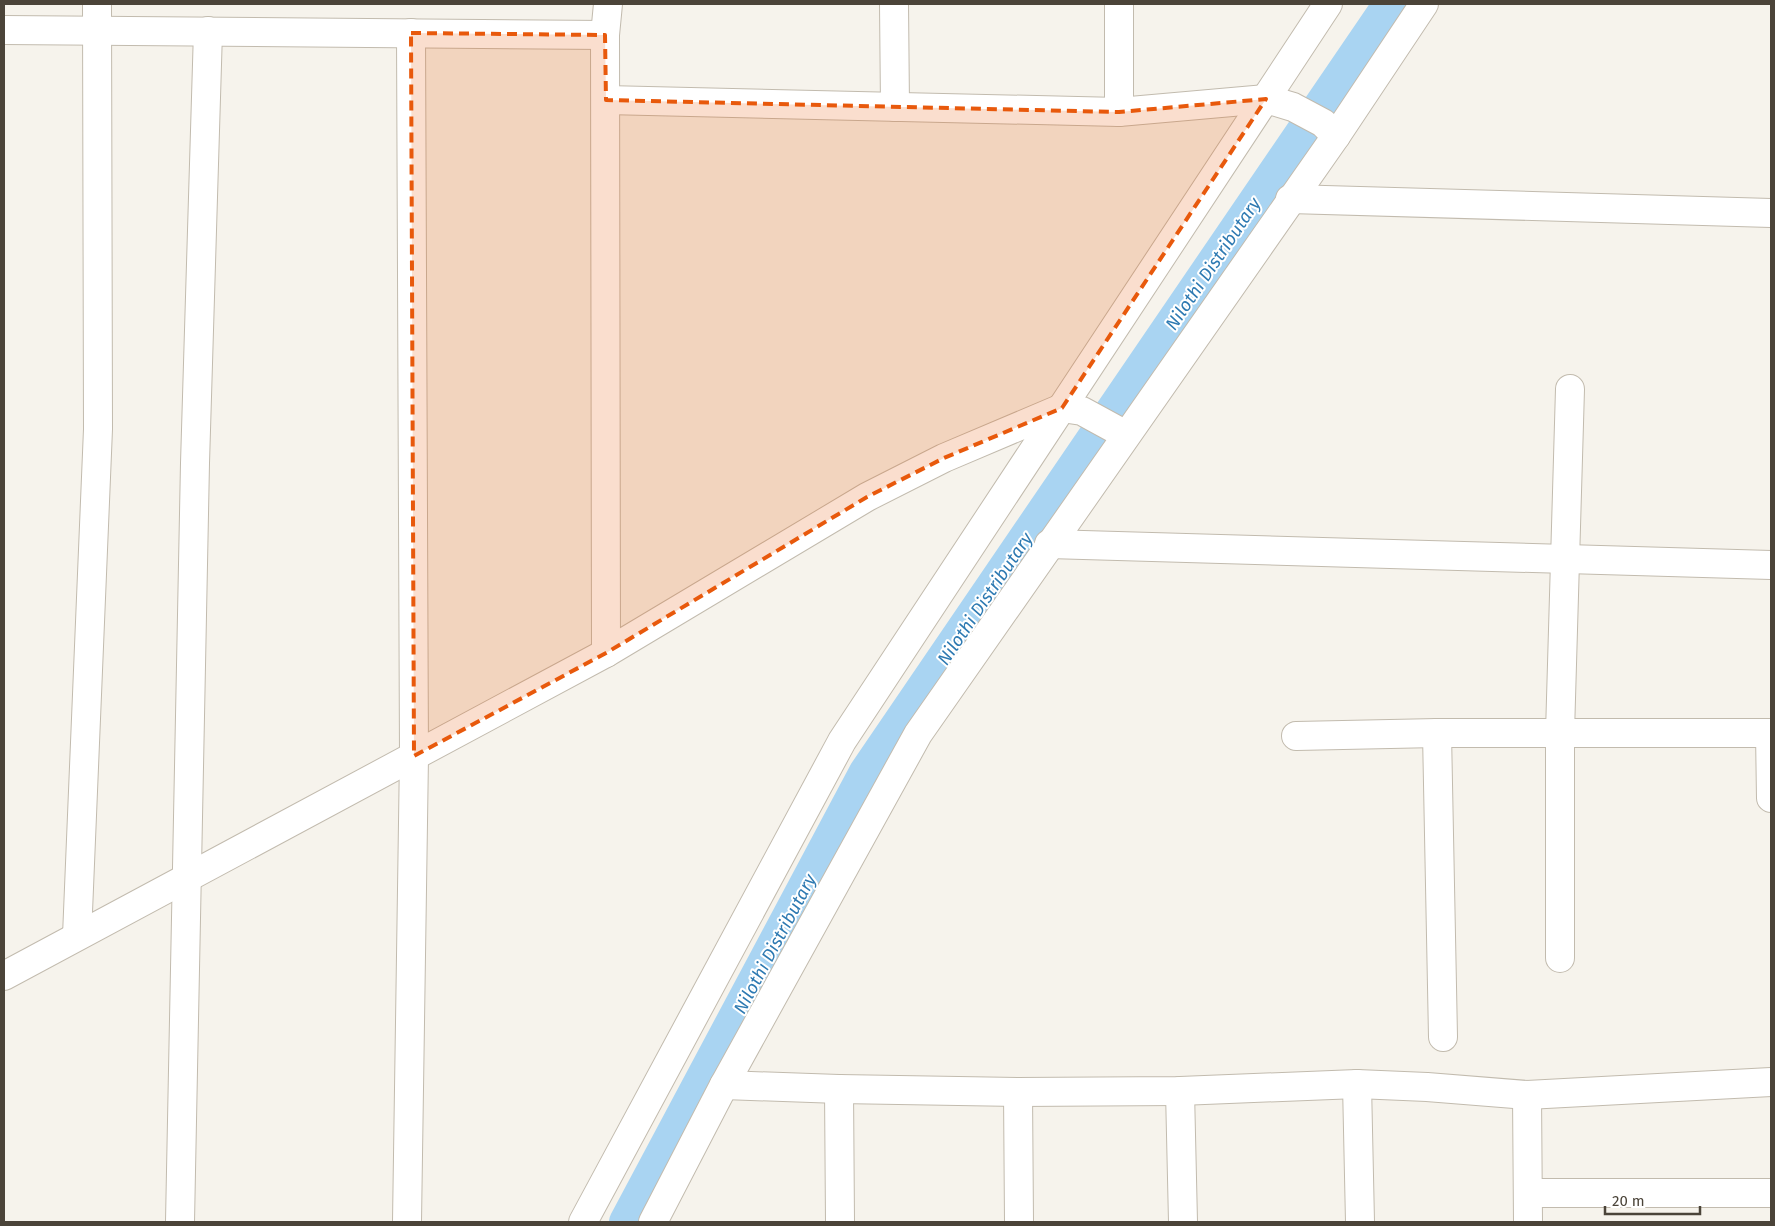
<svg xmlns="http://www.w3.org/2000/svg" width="1775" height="1226" font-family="'Fira Sans',sans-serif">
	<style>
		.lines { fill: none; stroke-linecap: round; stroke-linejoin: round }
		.canal { stroke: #a9d4f2; stroke-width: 34 }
		.minor-casing { stroke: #c2bbae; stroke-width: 30 }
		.minor { stroke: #fff; stroke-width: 28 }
		.marked { fill: #e8590c; fill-opacity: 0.2; stroke: #e8590c; stroke-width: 4; stroke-dasharray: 10 6; stroke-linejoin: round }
		.labels { text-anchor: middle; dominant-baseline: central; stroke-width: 4; stroke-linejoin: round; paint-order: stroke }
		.water-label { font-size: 18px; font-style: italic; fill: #2e7ab2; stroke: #fff }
	</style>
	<rect width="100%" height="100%" fill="#f6f3ec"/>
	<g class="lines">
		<path class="canal" d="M626,1222L866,772L1390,4"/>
		<defs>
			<g id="minor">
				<path d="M894,4L895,107"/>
				<path d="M1119,4V112"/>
				<path d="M4,30L605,35"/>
				<path d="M606,100L1119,112L1266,99L1293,107L1323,123L1336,136"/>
				<path d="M1290,199L1771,213"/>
				<path d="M1049,544L1771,565"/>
				<path d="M606,653L605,35L608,4"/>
				<path d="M1437,733L1443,1037"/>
				<path d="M1770,733L1771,798"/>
				<path d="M1296,736L1437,733H1771"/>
				<path d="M77,936L98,429L97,4"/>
				<path d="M1560,958V733L1570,389"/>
				<path d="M4,976L606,653L867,497L944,458L1062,408L1082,411L1126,435"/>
				<path d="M1357,1084L1360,1222"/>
				<path d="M724,1085L839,1089L1018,1092L1180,1091L1357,1084L1427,1087L1527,1095L1771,1082"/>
				<path d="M839,1089L840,1222"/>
				<path d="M1180,1091L1183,1222"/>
				<path d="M1018,1092L1019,1222"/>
				<path d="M1527,1095L1528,1222"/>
				<path d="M1529,1193H1771"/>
				<path d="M180,1222L195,463L208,31"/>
				<path d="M407,1222L414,756L411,33"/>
				<path d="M583,1222L842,741L1328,4"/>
				<path d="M653,1222L724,1085L918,734L1336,136L1424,4"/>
			</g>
		</defs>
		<use href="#minor" class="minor-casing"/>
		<use href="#minor" class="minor"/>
	</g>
	<path class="marked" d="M411,33L605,35L606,100L1119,112L1266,99L1062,408L944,458L867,497L606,653L414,756Z"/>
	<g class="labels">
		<g class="water-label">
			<text transform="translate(1213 264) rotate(-56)">Nilothi Distributary</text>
			<text transform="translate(985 599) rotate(-56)">Nilothi Distributary</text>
			<text transform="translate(775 944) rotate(-62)">Nilothi Distributary</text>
		</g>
	</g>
	<rect width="1775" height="1226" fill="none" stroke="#4b4439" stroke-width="10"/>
	<path d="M1605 1206v8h95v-8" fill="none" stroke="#4b4439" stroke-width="2.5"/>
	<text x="1612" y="1206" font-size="15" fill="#4b4439" stroke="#ffffff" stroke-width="4" paint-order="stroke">20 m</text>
</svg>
